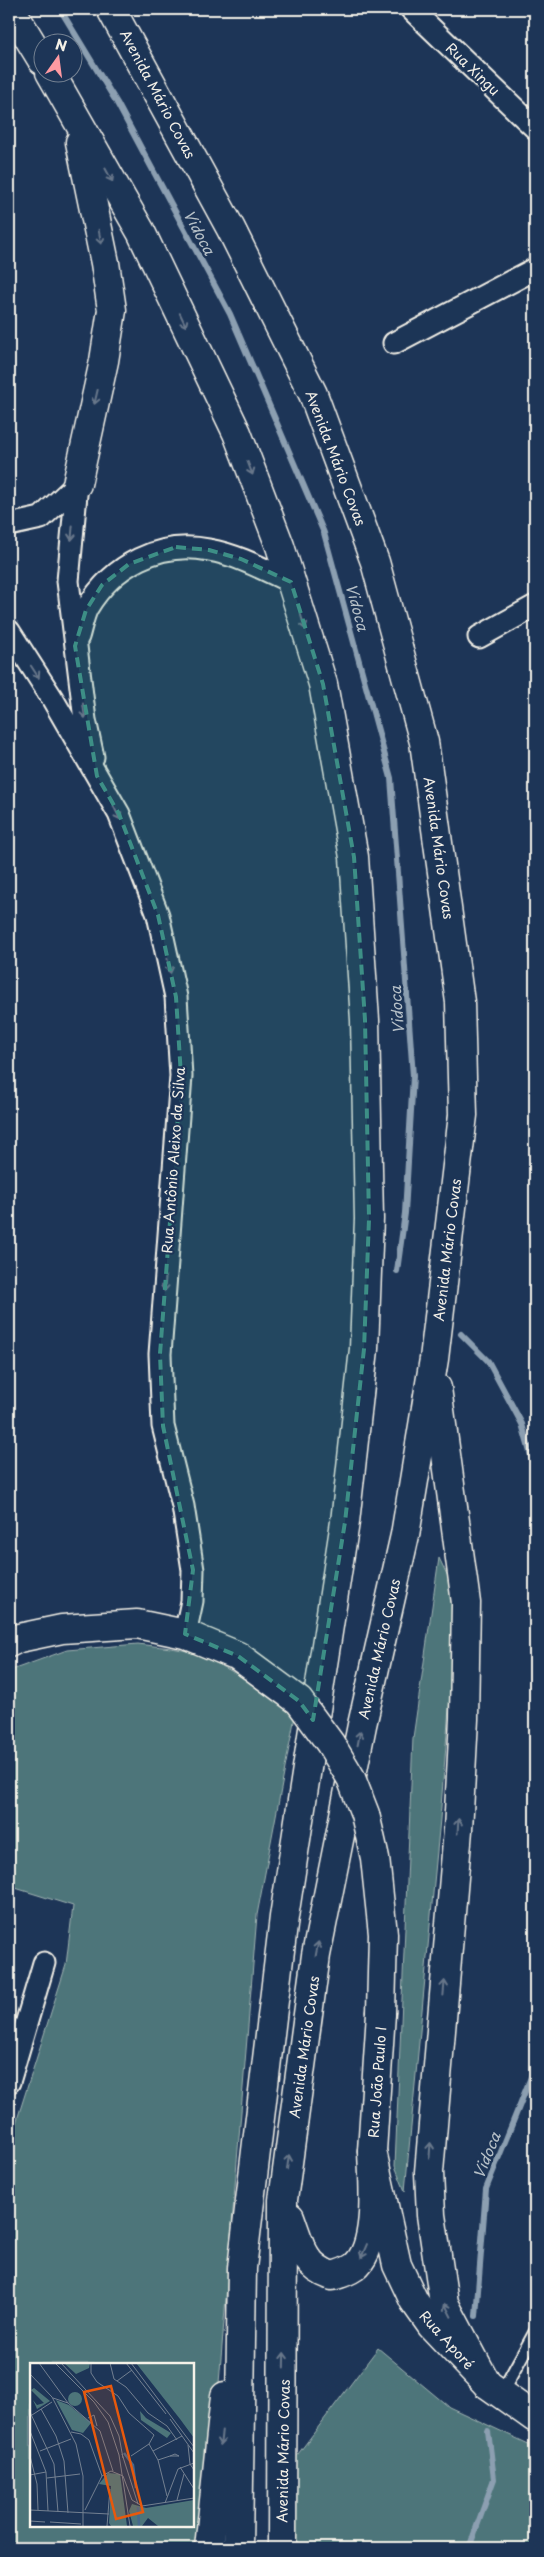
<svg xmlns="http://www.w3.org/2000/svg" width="544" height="2557" font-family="'Playpen Sans',sans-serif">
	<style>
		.green { fill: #4d757a; stroke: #a0b3b1; fill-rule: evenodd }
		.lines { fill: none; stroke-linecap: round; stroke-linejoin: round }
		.stream { stroke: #8c9fb1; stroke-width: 6 }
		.service-casing { stroke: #f4f1e8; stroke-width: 15 }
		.minor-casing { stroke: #f4f1e8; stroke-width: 25 }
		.secondary-casing { stroke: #f4f1e8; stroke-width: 31 }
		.motorway-casing { stroke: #f4f1e8; stroke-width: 31 }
		.service { stroke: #1d3557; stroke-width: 11 }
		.minor { stroke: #1d3557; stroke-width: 21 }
		.secondary { stroke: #1d3557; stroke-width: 28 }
		.motorway { stroke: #1d3557; stroke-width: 28 }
		.secondary-bridge-casing { stroke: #f4f1e8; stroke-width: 31; stroke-linecap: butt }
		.secondary-bridge { stroke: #1d3557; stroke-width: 28 }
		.oneway { stroke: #68778a }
		.marked { fill: #3d8f86; fill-opacity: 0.2; stroke: #3d8f86; stroke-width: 4; stroke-dasharray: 10 6; stroke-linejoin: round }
		.labels { text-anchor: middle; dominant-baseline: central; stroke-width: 4.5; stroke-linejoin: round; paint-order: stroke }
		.street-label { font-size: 14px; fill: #f4f1e8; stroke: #1d3557 }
		.water-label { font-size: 15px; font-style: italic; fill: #b7c1c8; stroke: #1d3557 }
		.inset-river { fill: none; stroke: #46688c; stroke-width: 2.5 }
		.inset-road { fill: none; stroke: #738091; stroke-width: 1 }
		.view { fill: #e8590c; fill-opacity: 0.15; stroke: #e8590c; stroke-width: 2.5 }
		.inset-edge { fill: none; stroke: #f4f1e8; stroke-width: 2.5 }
	</style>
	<rect width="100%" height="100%" fill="#1d3557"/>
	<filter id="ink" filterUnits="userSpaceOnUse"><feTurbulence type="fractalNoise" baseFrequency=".02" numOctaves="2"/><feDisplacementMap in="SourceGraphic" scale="10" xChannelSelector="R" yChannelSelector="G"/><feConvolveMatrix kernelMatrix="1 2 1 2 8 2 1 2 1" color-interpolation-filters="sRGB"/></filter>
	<g filter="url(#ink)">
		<g class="green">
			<path d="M439,1558L458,1597L440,1819L405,2191L395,2166L413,1738Z"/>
			<path d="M138,1644C156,1647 178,1647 196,1654C232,1668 264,1691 295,1716L257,1915L219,2383L201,2548H9V2145L66,1965L73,1906L9,1886V1671L67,1650ZM31,2364H192V2526H31Z"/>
			<path d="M378,2348L449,2407L535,2447V2548H295L292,2462Z"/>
		</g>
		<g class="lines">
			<g class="stream">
				<path d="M60,9L117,103L230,314L324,533L391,778L413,1076L405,1213L397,1271"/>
				<path d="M461,1334L488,1361L522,1424L535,1470"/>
				<path d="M476,2316L486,2189L535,2067"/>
				<path d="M469,2548L494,2479L488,2431"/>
			</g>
			<defs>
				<path id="service" d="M501,2394L535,2332"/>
				<g id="minor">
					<path d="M411,9L535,128"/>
					<path d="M394,343L535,269"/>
					<path d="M77,484L68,581L85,720L93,757"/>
					<path d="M9,525L41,518L77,484"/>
					<path d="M9,631L52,698L119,814L158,915L176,997L181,1076L160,1354L163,1426L183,1506L193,1570L192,1601L185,1634"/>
					<path d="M78,637C81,627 83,616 87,608C113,565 159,540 209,550C238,555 265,570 291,582"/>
					<path d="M479,637L535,606"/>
					<path d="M9,2082L44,1963"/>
				</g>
				<g id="secondary">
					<path d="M9,1643L19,1638L62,1629L137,1624L185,1634L238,1656"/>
					<path d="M381,2013L372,2151L397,2265L414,2301L431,2325L487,2384L535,2418"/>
				</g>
				<g id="motorway">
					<path d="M11,9L42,60"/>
					<path d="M111,9L231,229L313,394L375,562L424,742L460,1002L463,1115L434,1359L405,1535L362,1725L316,1955L283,2200L282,2548"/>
					<path d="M50,72L141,232L237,433L280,546L323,684L354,857L365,1020L369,1219L364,1349L345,1522L284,1917L242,2268L238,2548"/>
					<path d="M77,484L104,361L112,310L105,263L80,142"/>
					<path d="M437,1388L466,1603L464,1719L458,1830L429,2172L431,2215L444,2303L487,2384"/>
					<path d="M290,2217C300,2244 303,2266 332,2276C340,2274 347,2272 354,2267C380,2247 373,2181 372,2151"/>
					<path d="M209,2548L225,2396"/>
				</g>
			</defs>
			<use href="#service" class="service-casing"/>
			<use href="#minor" class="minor-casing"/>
			<use href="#secondary" class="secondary-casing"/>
			<use href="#motorway" class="motorway-casing"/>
			<use href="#service" class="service"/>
			<use href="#minor" class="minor"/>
			<use href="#secondary" class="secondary"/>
			<use href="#motorway" class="motorway"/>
			<defs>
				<path id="secondary-bridge" d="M238,1656L299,1701L330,1743L351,1778L365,1814L375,1858L383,1934L381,2013"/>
			</defs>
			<use href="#secondary-bridge" class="secondary-bridge-casing"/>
			<use href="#secondary-bridge" class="secondary-bridge"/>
		</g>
		<defs><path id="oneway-shaft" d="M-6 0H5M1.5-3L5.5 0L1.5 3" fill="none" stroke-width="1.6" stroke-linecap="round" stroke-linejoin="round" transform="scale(1.25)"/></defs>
		<g class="oneway">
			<use href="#oneway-shaft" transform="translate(109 175) rotate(61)"/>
			<use href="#oneway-shaft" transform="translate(100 237) rotate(79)"/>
			<use href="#oneway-shaft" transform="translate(183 320) rotate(65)"/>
			<use href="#oneway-shaft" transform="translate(96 397) rotate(103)"/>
			<use href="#oneway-shaft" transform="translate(250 468) rotate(69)"/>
			<use href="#oneway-shaft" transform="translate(72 533) rotate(95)"/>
			<use href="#oneway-shaft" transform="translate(303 622) rotate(73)"/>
			<use href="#oneway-shaft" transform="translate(35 672) rotate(57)"/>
			<use href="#oneway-shaft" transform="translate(84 711) rotate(82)"/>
			<use href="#oneway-shaft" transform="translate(117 813) rotate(64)"/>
			<use href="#oneway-shaft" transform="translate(169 966) rotate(78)"/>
			<use href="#oneway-shaft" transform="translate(165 1284) rotate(95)"/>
			<use href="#oneway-shaft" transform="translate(359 1738) rotate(-79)"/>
			<use href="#oneway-shaft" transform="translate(458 1826) rotate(-86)"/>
			<use href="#oneway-shaft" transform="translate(317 1949) rotate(-79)"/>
			<use href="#oneway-shaft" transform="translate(444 1988) rotate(-85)"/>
			<use href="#oneway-shaft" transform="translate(430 2150) rotate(-86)"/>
			<use href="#oneway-shaft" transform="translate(288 2162) rotate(-82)"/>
			<use href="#oneway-shaft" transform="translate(364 2251) rotate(113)"/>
			<use href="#oneway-shaft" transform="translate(448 2310) rotate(-117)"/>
			<use href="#oneway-shaft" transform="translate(284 2360) rotate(-89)"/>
			<use href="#oneway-shaft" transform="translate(221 2438) rotate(96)"/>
		</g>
	</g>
	<path class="marked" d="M176,547L209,550L241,559L291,582L323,684L354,857L365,1020L369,1219L364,1349L345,1522L313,1720L299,1701L238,1656L185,1634L193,1570L163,1426L160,1354L181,1076L176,997L158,915L119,814L97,776L75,646L86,610L102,585L129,564Z"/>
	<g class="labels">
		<g class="street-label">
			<text transform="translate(473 69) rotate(44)">Rua Xingu</text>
			<text transform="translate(158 94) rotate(62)">Avenida Mário Covas</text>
			<text transform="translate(336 458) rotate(69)">Avenida Mário Covas</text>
			<text transform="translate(439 848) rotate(82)">Avenida Mário Covas</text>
			<text transform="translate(173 1160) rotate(-86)">Rua Antônio Aleixo da Silva</text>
			<text transform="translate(447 1250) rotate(-83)">Avenida Mário Covas</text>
			<text transform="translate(379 1649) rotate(-77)">Avenida Mário Covas</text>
			<text transform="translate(304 2047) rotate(-82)">Avenida Mário Covas</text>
			<text transform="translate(377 2082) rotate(-86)">Rua João Paulo I</text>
			<text transform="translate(447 2340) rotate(48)">Rua Aporé</text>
			<text transform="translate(283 2451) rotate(-89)">Avenida Mário Covas</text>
		</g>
		<g class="water-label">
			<text transform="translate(200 232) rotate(62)">Vidoca</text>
			<text transform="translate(358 607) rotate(75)">Vidoca</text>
			<text transform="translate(396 1010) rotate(-94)">Vidoca</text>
			<text transform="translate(486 2155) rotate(-68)">Vidoca</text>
		</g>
	</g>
	<g transform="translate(30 2363)">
		<rect width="164" height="164" fill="#1d3557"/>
		<path d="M34,0H60L59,5L46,11ZM106,0H164V75L150,56ZM4,25L20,38L7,46L3,37L7,42L14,40L1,27ZM38 36a7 7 0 1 1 14 0a7 7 0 1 1-14 0ZM26,37L39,42L61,60L53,70L42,67ZM110,48L116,55L141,70L137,75L111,57ZM78,110L90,111L97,163H81L79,160L81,123L69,121ZM164,137V163H128L118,155L112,163H103L99,148L102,141L116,145Z" fill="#4d757a"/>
		<path class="inset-river" d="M94,90L103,102L106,125M108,144L109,163"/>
		<path class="inset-road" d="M9,0L38,40M25,0L64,39L78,59L89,92L100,163M31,0L80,53L89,73L93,95M61,0V10L67,19L88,33L99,50L124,72L119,81L101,93M80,0L84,16L96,24L118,50L137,63L147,77M96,0L136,51M101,0L164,84M0,11L22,34L46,81L53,113V163M87,18L102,7M23,35L38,40L70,68L83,108M11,46L26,73L34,98L38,150M0,49L24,101L28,149M2,52L22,39M58,55L64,52L67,63M140,56L164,90M0,68L16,109L18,148M41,69L51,71L59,77L72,113M119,81L128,97L137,133M158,82L160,101L164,107M10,88L41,76M123,88L152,73M92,91L108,141M0,93L7,121L8,147M128,97L140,93L145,91L149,93H140M150,104L164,126M0,112L16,109M17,115L50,111M147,137L154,111M135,140L148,106L164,100M0,147L79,151M55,147L72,113L81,108L93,113L102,137L112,143L164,135M0,158L15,159M20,159L51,161M77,163L80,126"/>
		<path class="view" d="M81,23L113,149L86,156L54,29Z"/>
		<rect width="164" height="164" class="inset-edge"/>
	</g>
	<rect width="544" height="2557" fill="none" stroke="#1d3557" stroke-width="30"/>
	<rect x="15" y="15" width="514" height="2527" fill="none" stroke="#f4f1e8" stroke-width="2" filter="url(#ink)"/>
	<g transform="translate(58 58) rotate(14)"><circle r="24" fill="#1d3557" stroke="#738091"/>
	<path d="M0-4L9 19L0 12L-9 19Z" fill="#ff9aa2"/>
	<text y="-8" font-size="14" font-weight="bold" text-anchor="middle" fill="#f4f1e8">N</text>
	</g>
</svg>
